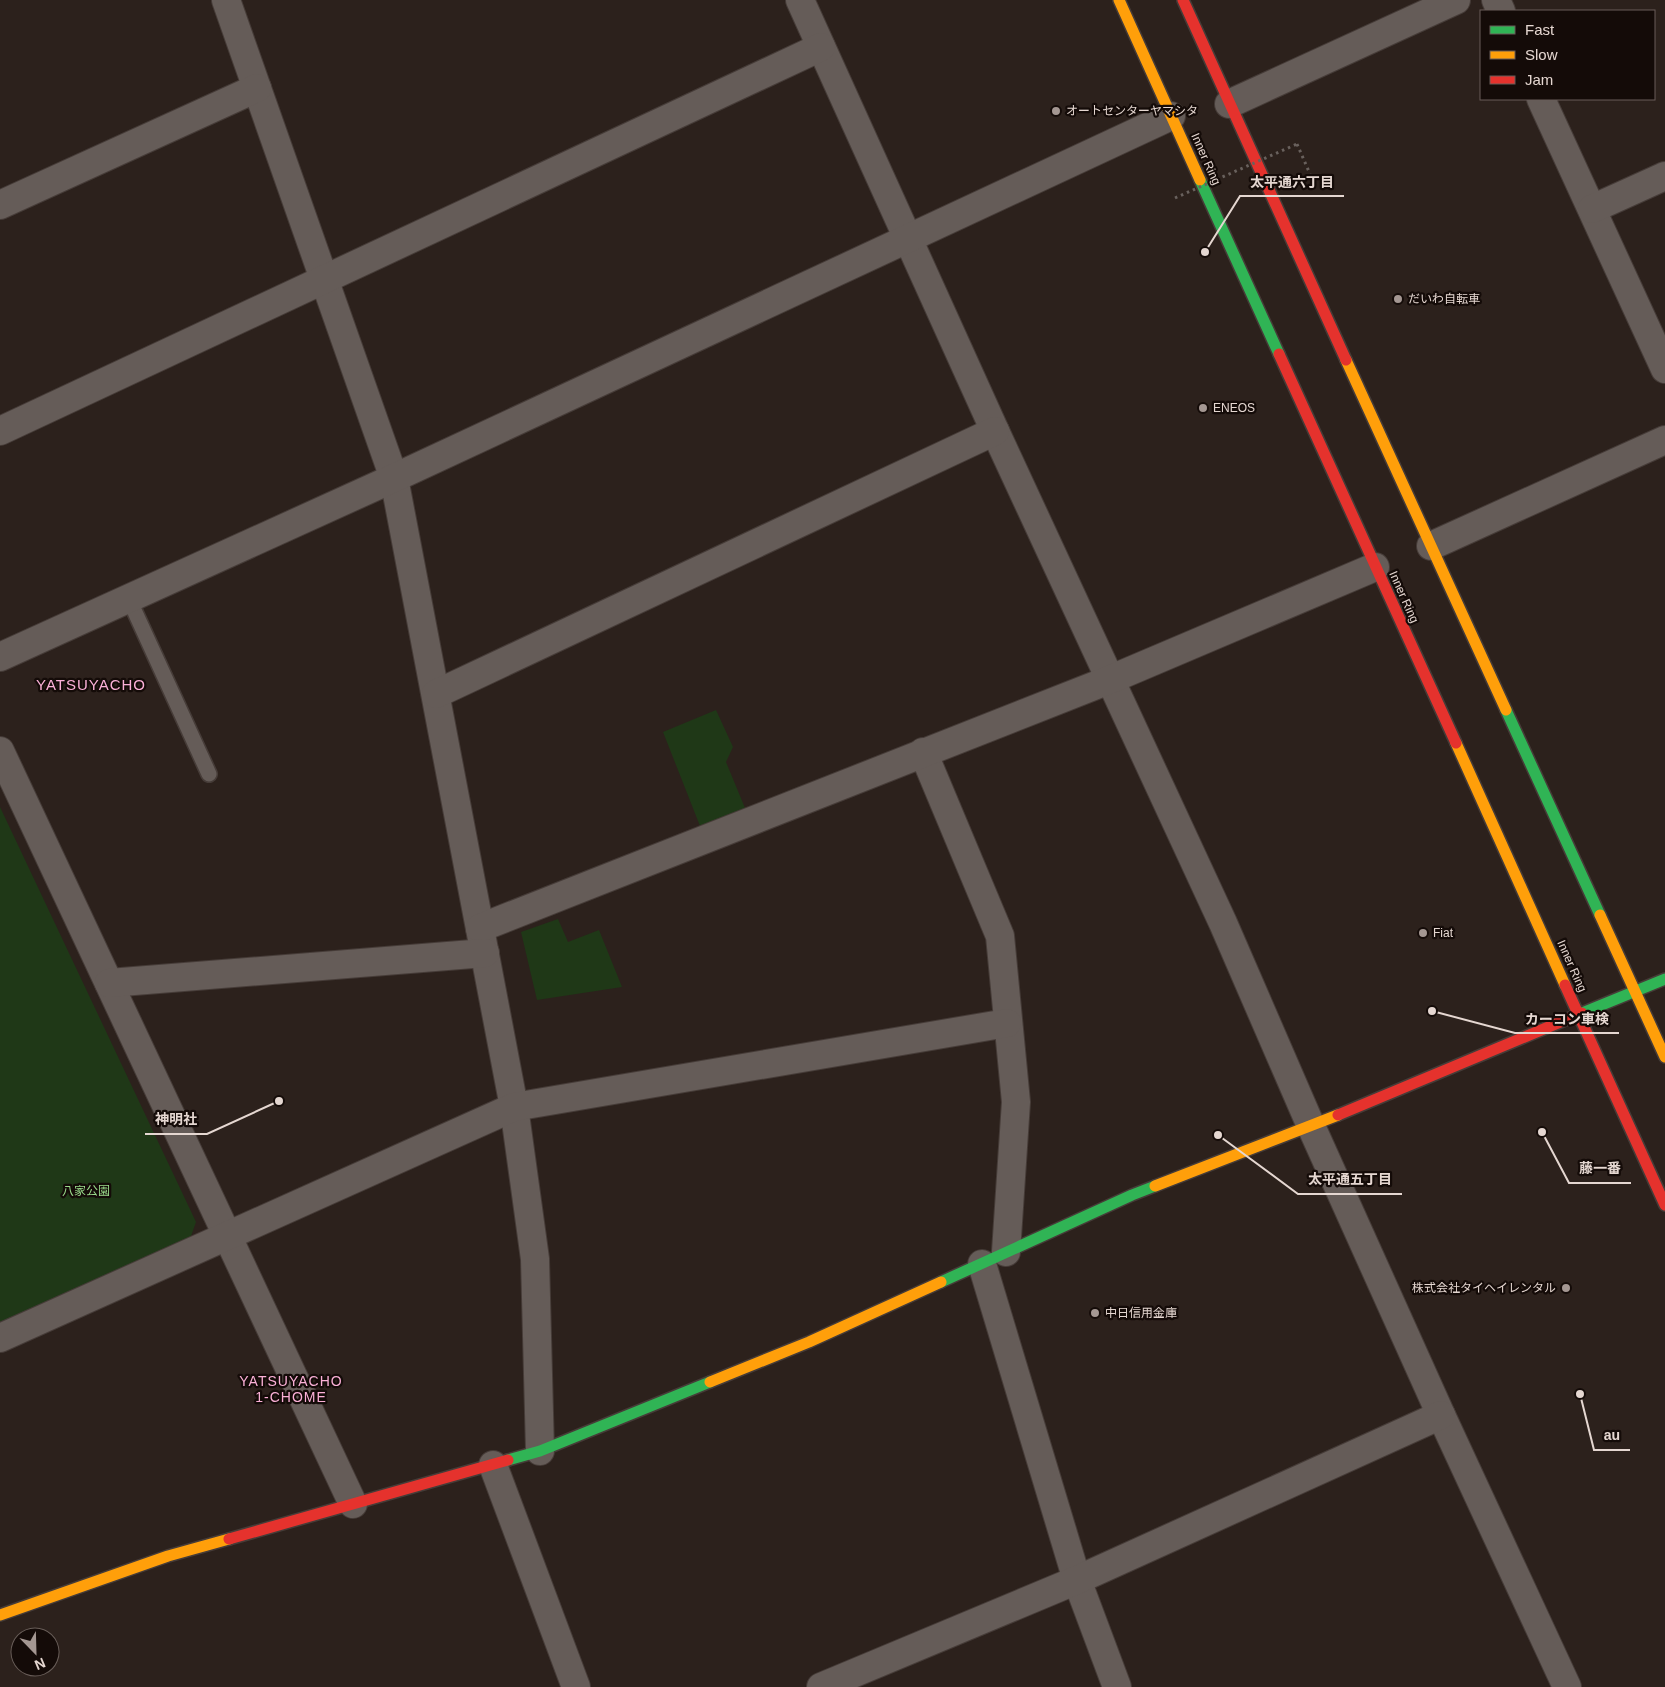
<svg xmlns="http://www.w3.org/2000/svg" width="1665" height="1687" font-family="Helvetica,'Noto Sans JP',sans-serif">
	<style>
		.green { fill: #1f3817 }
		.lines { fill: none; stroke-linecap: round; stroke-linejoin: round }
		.lane-casing { stroke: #463c38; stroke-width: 18 }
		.street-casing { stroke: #463c38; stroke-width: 30 }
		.fast-casing { stroke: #463c38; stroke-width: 14 }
		.slow-casing { stroke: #463c38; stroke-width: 14 }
		.jam-casing { stroke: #463c38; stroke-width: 14 }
		.path { stroke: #69615d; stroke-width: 3; stroke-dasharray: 2.5 4; stroke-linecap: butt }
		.lane { stroke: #655c58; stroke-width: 15 }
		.street { stroke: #655c58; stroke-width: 28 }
		.fast { stroke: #30b455; stroke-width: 11 }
		.slow { stroke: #ff9f0a; stroke-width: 11 }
		.jam { stroke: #e5322d; stroke-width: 11 }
		.path-bridge { stroke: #69615d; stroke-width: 3; stroke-dasharray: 2.5 4; stroke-linecap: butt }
		.poi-dot { fill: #a49792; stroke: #140b08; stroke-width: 2 }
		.labels { text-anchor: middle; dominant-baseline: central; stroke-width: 4.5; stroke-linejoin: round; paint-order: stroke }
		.poi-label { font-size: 12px; fill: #e5d7d1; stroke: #140b08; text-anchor: start }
		.street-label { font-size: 12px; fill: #e5d7d1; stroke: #140b08 }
		.park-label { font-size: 12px; fill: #9adc8c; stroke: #140b08 }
		.neighbourhood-label { font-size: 14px; letter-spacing: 1px; fill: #fbb0d7; stroke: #140b08 }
		.quarter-label { font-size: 15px; letter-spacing: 1px; fill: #fbb0d7; stroke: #140b08 }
		.leader { fill: none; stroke: #e5d7d1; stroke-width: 2 }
		.callout-dot { fill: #e5d7d1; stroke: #140b08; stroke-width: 2 }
		.callout-label { font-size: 14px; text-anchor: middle; font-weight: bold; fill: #e5d7d1; stroke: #140b08; stroke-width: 4.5; stroke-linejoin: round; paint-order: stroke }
	</style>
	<rect width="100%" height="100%" fill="#2c211c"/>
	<g class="green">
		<path d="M716,710L733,747L726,762L745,808L700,826L663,732Z"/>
		<path d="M0,807L196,1222L190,1239L0,1324Z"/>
		<path d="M558,919L568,942L599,930L622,987L537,1000L521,932Z"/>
	</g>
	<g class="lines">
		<defs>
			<path id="lane" d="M129,599L209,774"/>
			<g id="street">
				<path d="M226,0L394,478L514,1107L535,1259L540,1451"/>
				<path d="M800,0L995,431L1223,923L1311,1126L1441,1415L1567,1687"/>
				<path d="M1496,0L1501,11"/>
				<path d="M1541,99L1665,369"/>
				<path d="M1229,104L1456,0"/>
				<path d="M0,205L257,88"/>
				<path d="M1592,209L1665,176"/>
				<path d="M0,431L821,47"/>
				<path d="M1431,546L1665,440"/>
				<path d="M0,657L394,478L1171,116"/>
				<path d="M436,694L995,431"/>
				<path d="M0,751L353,1504"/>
				<path d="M923,752L1000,936L1016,1102L1006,1252"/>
				<path d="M480,928L1109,680L1375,567"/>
				<path d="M109,983L485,953"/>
				<path d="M982,1264L1077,1580L1117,1687"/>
				<path d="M0,1338L514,1107L1007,1023"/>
				<path d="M493,1465L576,1687"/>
				<path d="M821,1687L1077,1580L1441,1415"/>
			</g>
			<g id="fast">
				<path d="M1200,180L1279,354"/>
				<path d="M1506,710L1600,915"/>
				<path d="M1582,1013L1665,979"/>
				<path d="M941,1282L1132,1195L1155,1186"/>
				<path d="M508,1460L540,1451L710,1382"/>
			</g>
			<g id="slow">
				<path d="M1119,0L1200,180"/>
				<path d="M1346,360L1506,710"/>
				<path d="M1456,743L1565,985"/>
				<path d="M1600,915L1665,1057"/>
				<path d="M1155,1186L1338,1115"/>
				<path d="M710,1382L809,1342L941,1282"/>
				<path d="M0,1615L168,1556L229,1539"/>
			</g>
			<g id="jam">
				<path d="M1183,0L1346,360"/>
				<path d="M1279,354L1456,743"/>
				<path d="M1565,985L1665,1205"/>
				<path d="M1338,1115L1582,1013"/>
				<path d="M229,1539L508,1460"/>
			</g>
		</defs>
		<use href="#lane" class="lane-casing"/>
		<use href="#street" class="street-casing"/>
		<use href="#fast" class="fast-casing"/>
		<use href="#slow" class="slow-casing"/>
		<use href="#jam" class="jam-casing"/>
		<path class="path" d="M1297,144L1310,174"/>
		<use href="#lane" class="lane"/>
		<use href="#street" class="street"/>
		<use href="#fast" class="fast"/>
		<use href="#slow" class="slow"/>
		<use href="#jam" class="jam"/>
		<path class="path-bridge" d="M1175,198L1297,144"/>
	</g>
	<g class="poi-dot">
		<circle cx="1056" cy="111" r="5"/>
		<circle cx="1398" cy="299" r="5"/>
		<circle cx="1203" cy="408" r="5"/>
		<circle cx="1423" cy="933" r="5"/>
		<circle cx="1566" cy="1288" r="5"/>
		<circle cx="1095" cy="1313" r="5"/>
	</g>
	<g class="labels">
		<g class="poi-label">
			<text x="1066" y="111">オートセンターヤマシタ</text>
			<text x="1408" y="299">だいわ自転車</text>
			<text x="1213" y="408">ENEOS</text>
			<text x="1433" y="933">Fiat</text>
			<text x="1556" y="1288" text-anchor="end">株式会社タイヘイレンタル</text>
			<text x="1105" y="1313">中日信用金庫</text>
		</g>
		<g class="street-label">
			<text transform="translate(1206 159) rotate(66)">Inner Ring</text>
			<text transform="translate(1404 597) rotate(66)">Inner Ring</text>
			<text transform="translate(1572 966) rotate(66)">Inner Ring</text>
		</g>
		<g class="park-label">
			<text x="86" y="1191">八家公園</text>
		</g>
		<g class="neighbourhood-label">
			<text x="291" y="1381">YATSUYACHO<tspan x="291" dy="16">1-CHOME</tspan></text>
		</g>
		<g class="quarter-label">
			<text x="91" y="684">YATSUYACHO</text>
		</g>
	</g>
	<path class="leader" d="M1205 252L1240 196H1344M1432 1011L1515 1033H1619M279 1101L207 1134H145M1542 1132L1569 1183H1631M1218 1135L1298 1194H1402M1580 1394L1594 1450H1630"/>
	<g class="callout-dot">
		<circle cx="1205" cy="252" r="5"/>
		<circle cx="1432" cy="1011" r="5"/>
		<circle cx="279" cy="1101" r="5"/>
		<circle cx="1542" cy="1132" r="5"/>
		<circle cx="1218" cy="1135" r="5"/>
		<circle cx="1580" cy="1394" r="5"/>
	</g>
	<g class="callout-label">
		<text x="1292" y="187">太平通六丁目</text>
		<text x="1567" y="1024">カーコン車検</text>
		<text x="176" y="1124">神明社</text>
		<text x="1600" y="1173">藤一番</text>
		<text x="1350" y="1184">太平通五丁目</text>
		<text x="1612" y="1440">au</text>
	</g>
	<rect x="1480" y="10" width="175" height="90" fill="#140b08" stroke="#685d58"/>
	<rect x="1490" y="26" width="25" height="8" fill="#30b455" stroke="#685d58"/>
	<text x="1525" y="35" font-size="15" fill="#e5d7d1">Fast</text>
	<rect x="1490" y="51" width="25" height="8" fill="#ff9f0a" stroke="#685d58"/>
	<text x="1525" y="60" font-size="15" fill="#e5d7d1">Slow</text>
	<rect x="1490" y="76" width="25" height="8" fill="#e5322d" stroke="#685d58"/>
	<text x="1525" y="85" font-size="15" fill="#e5d7d1">Jam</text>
	<g transform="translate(35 1652) rotate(157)"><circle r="24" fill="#140b08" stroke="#685d58"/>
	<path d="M0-4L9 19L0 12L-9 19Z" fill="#a49792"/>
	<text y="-8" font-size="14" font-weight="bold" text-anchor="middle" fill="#e5d7d1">N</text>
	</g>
</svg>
